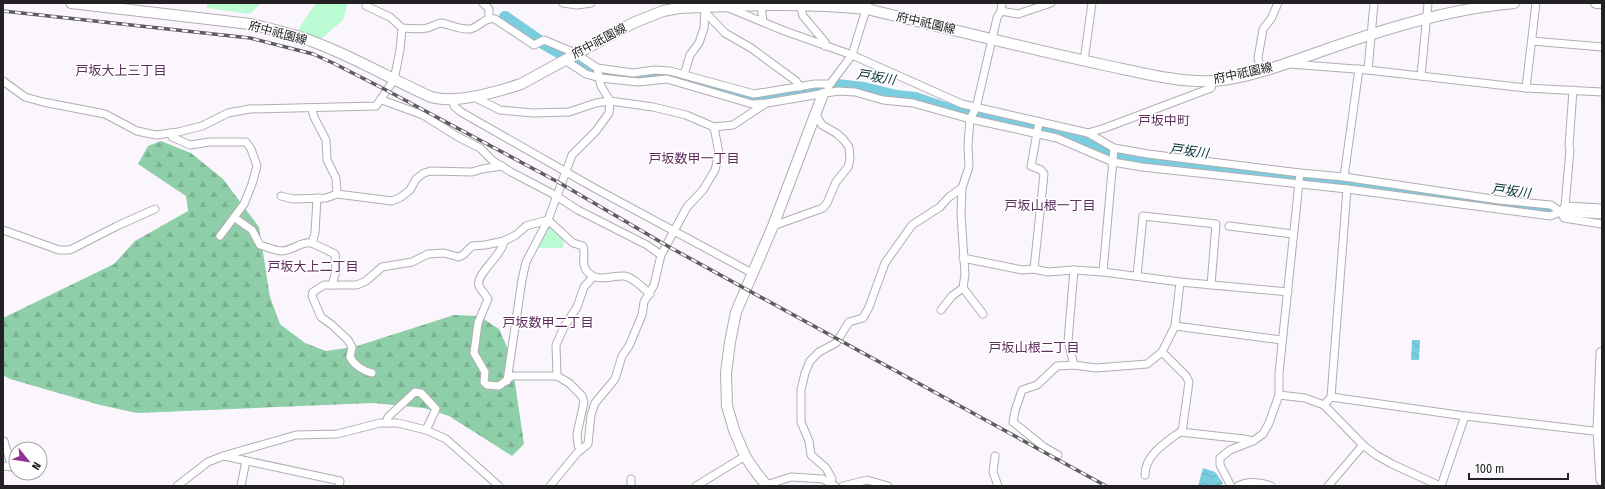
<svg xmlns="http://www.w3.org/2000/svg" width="1605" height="489" font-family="'Fira Sans Condensed','Noto Sans JP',sans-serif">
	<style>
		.green { fill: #bbfbd4 }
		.forest { fill: url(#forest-firs) }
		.water { fill: url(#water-waves) }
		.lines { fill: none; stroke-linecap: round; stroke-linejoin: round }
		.river { stroke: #79cdde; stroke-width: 12 }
		.street-casing { stroke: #b1adb3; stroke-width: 9 }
		.secondary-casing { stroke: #b1adb3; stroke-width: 12 }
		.primary-casing { stroke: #b1adb3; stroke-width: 13 }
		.street { stroke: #fff; stroke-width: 7 }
		.secondary { stroke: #fff; stroke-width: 10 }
		.primary { stroke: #fff; stroke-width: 11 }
		.rail-casing { stroke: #5e5c5f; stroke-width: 3.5 }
		.rail { stroke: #fff; stroke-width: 2; stroke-dasharray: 6; stroke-linecap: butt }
		.labels { text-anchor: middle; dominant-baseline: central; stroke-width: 3; stroke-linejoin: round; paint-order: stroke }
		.street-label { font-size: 12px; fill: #232123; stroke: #fff }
		.neighbourhood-label { font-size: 13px; fill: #5d2d5e; stroke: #fff }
		.water-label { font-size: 13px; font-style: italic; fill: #063138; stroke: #fff }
	</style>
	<defs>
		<pattern id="forest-firs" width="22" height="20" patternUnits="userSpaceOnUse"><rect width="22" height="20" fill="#8ecea8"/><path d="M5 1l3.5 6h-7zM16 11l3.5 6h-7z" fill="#7ab190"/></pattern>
		<pattern id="water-waves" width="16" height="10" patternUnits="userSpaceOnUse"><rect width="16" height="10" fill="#79cdde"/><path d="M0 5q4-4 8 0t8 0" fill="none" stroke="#68b0be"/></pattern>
	</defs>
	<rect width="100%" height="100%" fill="#fbf6fd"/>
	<g class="green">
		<path d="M207,3H261L250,14L207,8Z"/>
		<path d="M316,3H348L343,20L321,39L298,31L302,23Z"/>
		<path d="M547,226H550L564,239L563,248H536Z"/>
	</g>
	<path class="forest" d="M161,141L191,153L223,179L259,227L270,297L280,324L305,343L326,351L354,347L454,315L479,316L499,329L511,356L524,444L512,456L449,416L424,408L373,403L137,413L100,405L10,379L3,375V318L114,264L135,241L188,211L186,196L138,164L148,146Z"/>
	<g class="water">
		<path d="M1412,340H1420L1419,360H1411Z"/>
		<path d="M1203,468L1215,472L1223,483L1220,486H1198Z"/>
	</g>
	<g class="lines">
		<g class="river">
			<path d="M505,17L541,42L562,54"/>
			<path d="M579,62L599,72L620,75L638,77L667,74L749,99L769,100L818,87"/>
			<path d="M837,85L864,88L896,96L915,98L953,111L979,117L1064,133L1091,146L1121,157L1156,162L1232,169L1390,190L1434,194L1505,206L1546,210"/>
		</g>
		<defs>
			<g id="street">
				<path d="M483,3L489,9V18"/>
				<path d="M563,3L577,5L591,3"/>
				<path d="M800,3L803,16L825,42V46"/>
				<path d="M761,5L763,21"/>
				<path d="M366,6L390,17L402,28C410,28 420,30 427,28C432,27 437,23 442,23C451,25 460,30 470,29C480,27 484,17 495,19L534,45L544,40L575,53L597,68L601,86L610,101L609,113L596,131L572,155L548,220L526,262L522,280L507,381"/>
				<path d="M729,8L782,30L852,55L962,104L1088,133L1114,148L1148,154L1300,173L1344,177L1499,200L1551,205L1561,212L1564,218L1602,224"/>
				<path d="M1001,11L1002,3"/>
				<path d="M705,12L725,33L751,48L796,81L800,87"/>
				<path d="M1532,41L1602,47"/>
				<path d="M565,60L586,74L600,78L638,82L667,79L752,104L767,103L838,91L855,92L883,100L913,103L970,119L1057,138L1113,162L1142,167L1347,189L1550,216L1561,212L1565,206L1570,150L1569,145L1573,90"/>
				<path d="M1084,61L1092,3"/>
				<path d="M1290,64L1368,70L1526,88L1602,92"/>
				<path d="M597,68L633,73L655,70L670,71L754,94L815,84H830"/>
				<path d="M1368,70L1374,3"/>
				<path d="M1261,71L1258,58L1263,29L1271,19L1278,3"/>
				<path d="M684,75L690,55L699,43L704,28L705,9"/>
				<path d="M1421,76L1428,3"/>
				<path d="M3,81L25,97L43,102L105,114L137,131L156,135L178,132L202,126L228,113L250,109L376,106L394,80L400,50L402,28"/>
				<path d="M828,87L852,55L868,3"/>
				<path d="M1526,88L1536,3"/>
				<path d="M474,97L500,110L533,113L569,112L596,103L610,101L653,107L686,115L714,127L733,125L765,104"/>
				<path d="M453,99L454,106L461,112L596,189L752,273"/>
				<path d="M382,100L423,115L458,137L480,148L493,161L511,172L553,194L578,210L647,245L661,255"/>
				<path d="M312,109L314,117L326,140L327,160L336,178L337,194"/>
				<path d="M170,133L172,137L190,145L210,142H246L251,149L257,166L252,184L244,204L220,236"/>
				<path d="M1088,133L1105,128L1211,88L1213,81"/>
				<path d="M1344,177L1359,69"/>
				<path d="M281,196L293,199L326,198L337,194L392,201L401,197L410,190L416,179L424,173L431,171L472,172L482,169L502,166"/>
				<path d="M317,198L315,233L312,243L335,254L336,271L332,285"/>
				<path d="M1565,206L1602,208"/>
				<path d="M1561,212L1602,215"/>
				<path d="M235,218L252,230L260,245C267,247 275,251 282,251C294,250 301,241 312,243"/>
				<path d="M548,220L573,243L583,246C586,254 581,263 586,270C596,284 611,275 624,276C633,277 643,288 650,294"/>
				<path d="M773,226L823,208L827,203L836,182L848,167L850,159L849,147L843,139L836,133L822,125L815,113"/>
				<path d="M1229,226L1293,234"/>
				<path d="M3,230L59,250H70L117,226L155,209"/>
				<path d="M504,241C502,256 475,274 479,286C481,290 486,295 488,299L478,323L474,353L485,372L484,382L487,385L499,386L512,376H557L569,383L582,396L584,402L577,434L578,445L580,450"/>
				<path d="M963,258L1022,270L1034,269L1048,272L1074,270L1103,272L1180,282L1288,292"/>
				<path d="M1034,269L1044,174L1041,170L1031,166L1039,122"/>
				<path d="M1103,272L1114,148"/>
				<path d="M1137,276L1143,216L1216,224L1211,285"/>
				<path d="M941,310L952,296L963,288"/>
				<path d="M983,314L963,288L965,274L961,215L962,188L969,167L968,145L970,119L976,108L997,18L1001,11L1018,14L1051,3"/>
				<path d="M1175,326L1282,340"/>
				<path d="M1162,352L1186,376L1189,382L1182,432"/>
				<path d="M1074,365L1068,341L1074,270"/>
				<path d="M372,373C363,371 354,365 350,357L352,347L348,340L332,325L321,317L312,296L313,292L324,285H357L366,281L382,267L412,262L428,254L444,253L458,257L463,255L472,246L485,245L504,241L516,235L526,226L548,220"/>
				<path d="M557,376L556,345L564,327L577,307L584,287L593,277"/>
				<path d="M1279,395L1305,398L1324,405L1363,445L1376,455L1392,464L1440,486"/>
				<path d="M1331,397L1465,416L1602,432"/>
				<path d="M1324,405L1331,397L1347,189"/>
				<path d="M386,423L388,417L415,392L421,393L436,409L426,430"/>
				<path d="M1058,455L1044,447L1013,422L1015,411L1022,390L1037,385L1057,366L1074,365L1096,368L1147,364L1162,352L1175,326L1180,282"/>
				<path d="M224,456L340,481L339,486"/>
				<path d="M995,456L993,472L998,486"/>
				<path d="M3,466L12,467L4,441"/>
				<path d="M1145,475C1145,455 1165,443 1180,432L1244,439L1253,441"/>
				<path d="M631,479V486"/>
				<path d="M830,483L832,479L826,468L811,455L809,441L801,422V390L805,373L810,361L819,352L836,343L849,322L863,318L869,307L885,263L912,225L940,207L949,197L962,188"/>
				<path d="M766,485L791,477L823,479L835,486"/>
				<path d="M177,486L208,462L223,456L296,435L337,434L380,423H398L426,430L446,439L499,486"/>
				<path d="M241,486L246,461"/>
				<path d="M550,486L577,453L588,444L591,415L595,403L615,379L622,356L629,346L642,315L644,302L654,285L661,255L687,207L703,190L715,170L719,153L714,127"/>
				<path d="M696,486L745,456"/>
				<path d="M843,486L867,480L888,486"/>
				<path d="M1231,486L1220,465V458L1230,450L1253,441L1263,434L1269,423L1279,395V373L1300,173"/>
				<path d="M1238,486C1247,481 1262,482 1271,486"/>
				<path d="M1328,486L1363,445"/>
				<path d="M1441,486L1465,416"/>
			</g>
			<g id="secondary">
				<path d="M71,3L250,24C267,28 284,32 300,37C345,52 387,77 431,97C455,104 497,92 521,84L633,23L663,11L679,8C741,5 805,3 867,9C946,28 1025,48 1104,65C1138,72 1180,83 1213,81C1254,78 1303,57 1342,44C1397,25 1456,8 1514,3"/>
				<path d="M1596,3H1602"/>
				<path d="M767,486L755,471L745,456L734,430L727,406L726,373L730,342L736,312L773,226L823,94"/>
			</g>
			<path id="primary" d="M1602,353L1599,431L1602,480"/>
		</defs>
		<use href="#street" class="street-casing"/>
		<use href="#secondary" class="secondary-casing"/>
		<use href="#primary" class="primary-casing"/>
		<use href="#street" class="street"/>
		<use href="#secondary" class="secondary"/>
		<use href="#primary" class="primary"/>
		<defs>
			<path id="rail" d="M3,11L250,38L313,54L333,63L386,90L558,182L671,248L1106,486"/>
		</defs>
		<use href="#rail" class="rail-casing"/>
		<use href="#rail" class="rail"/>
	</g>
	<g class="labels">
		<g class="street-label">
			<text transform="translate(926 23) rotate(13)">府中祇園線</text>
			<text transform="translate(278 33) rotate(15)">府中祇園線</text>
			<text transform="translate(599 41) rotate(-28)">府中祇園線</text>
			<text transform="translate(1243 73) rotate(-12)">府中祇園線</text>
		</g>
		<g class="neighbourhood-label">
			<text x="121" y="70">戸坂大上三丁目</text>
			<text x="1164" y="120">戸坂中町</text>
			<text x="694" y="158">戸坂数甲一丁目</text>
			<text x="1050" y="205">戸坂山根一丁目</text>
			<text x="313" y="266">戸坂大上二丁目</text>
			<text x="548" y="322">戸坂数甲二丁目</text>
			<text x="1034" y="347">戸坂山根二丁目</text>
		</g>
		<g class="water-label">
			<text transform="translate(876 77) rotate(9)">戸坂川</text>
			<text transform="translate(1189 151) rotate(7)">戸坂川</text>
			<text transform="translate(1511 191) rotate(7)">戸坂川</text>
		</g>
	</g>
	<rect width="1605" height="489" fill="none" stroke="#232123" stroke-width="8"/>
	<g transform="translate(28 461) rotate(120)"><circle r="19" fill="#ffffff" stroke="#a7a6a7"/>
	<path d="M0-3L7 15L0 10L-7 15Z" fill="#943198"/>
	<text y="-6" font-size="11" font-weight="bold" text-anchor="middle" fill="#232123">N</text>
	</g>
	<path d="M1469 473v6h99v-6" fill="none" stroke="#232123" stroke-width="2"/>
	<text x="1475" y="473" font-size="12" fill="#232123" stroke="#ffffff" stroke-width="3" paint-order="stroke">100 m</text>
</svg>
